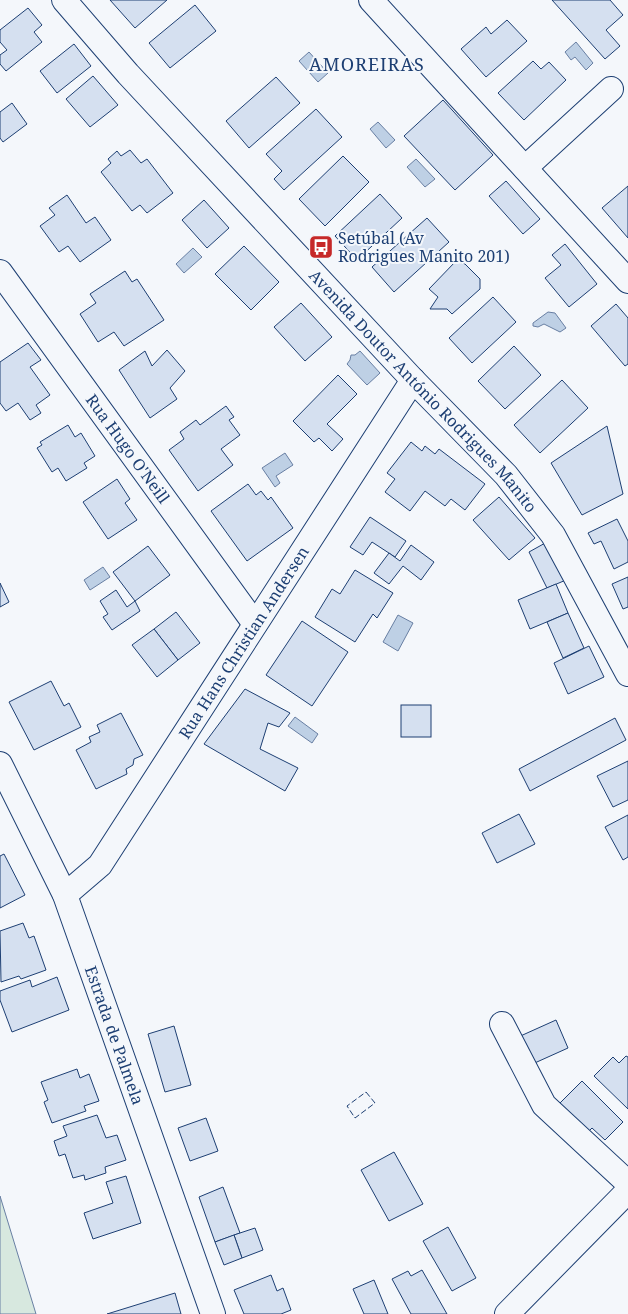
<svg xmlns="http://www.w3.org/2000/svg" width="628" height="1314" font-family="'Noto Serif',serif">
	<style>
		.green { fill: #d7e8df; stroke: #687fa3 }
		.water { fill: #bed0e5; stroke: #687fa3 }
		.building { fill: #d5e0f0; stroke: #1d3f73 }
		.lines { fill: none; stroke-linecap: round; stroke-linejoin: round }
		.minor-casing { stroke: #1d3f73; stroke-width: 26 }
		.minor { stroke: #f4f7fb; stroke-width: 24 }
		.fence { stroke: #1d3f73; stroke-width: 1; stroke-dasharray: 6 2.5; stroke-linecap: butt }
		.labels { text-anchor: middle; dominant-baseline: central; stroke-width: 4; stroke-linejoin: round; paint-order: stroke }
		.poi-label { font-size: 16px; fill: #1d3f73; stroke: #f4f7fb; text-anchor: start }
		.street-label { font-size: 16px; fill: #1d3f73; stroke: #f4f7fb }
		.neighbourhood-label { font-size: 18px; letter-spacing: 1px; fill: #1d3f73; stroke: #f4f7fb }
	</style>
	<rect width="100%" height="100%" fill="#f4f7fb"/>
	<path class="green" d="M0,1196L36,1314H0Z"/>
	<g class="water">
		<path d="M576,42L593,63L586,70L575,57L571,60L565,52Z"/>
		<path d="M309,52L328,73L318,82L299,61Z"/>
		<path d="M378,122L395,140L386,148L370,129Z"/>
		<path d="M416,159L435,179L425,187L407,167Z"/>
		<path d="M193,248L202,257L184,273L176,264Z"/>
		<path d="M548,312L555,313L566,328L560,332L544,324L538,327L533,326V323Z"/>
		<path d="M360,351L380,373L367,385L347,364L350,360L351,355H355Z"/>
		<path d="M285,453L293,465L276,476L280,483L275,487L262,468Z"/>
		<path d="M103,567L110,577L90,590L84,580Z"/>
		<path d="M398,615L413,623L398,651L383,642Z"/>
		<path d="M295,717L318,734L312,743L288,726Z"/>
	</g>
	<g class="building">
		<path d="M110,0H167L135,28Z"/>
		<path d="M552,0H610L623,15L606,30L620,46L605,59Z"/>
		<path d="M195,5L216,31L170,68L149,43Z"/>
		<path d="M28,8L42,25L34,32L42,42L6,71L0,64V55L7,50L0,42V30Z"/>
		<path d="M507,20L527,41L486,77L461,49L486,27L491,34Z"/>
		<path d="M74,44L91,66L57,93L40,71Z"/>
		<path d="M533,61L541,69L549,62L566,80L524,120L498,93Z"/>
		<path d="M93,76L118,105L90,127L66,99Z"/>
		<path d="M276,77L300,103L249,148L226,121Z"/>
		<path d="M443,100L493,155L455,190L404,136Z"/>
		<path d="M12,103L27,124L3,142L0,138V112Z"/>
		<path d="M316,109L342,137L284,190L274,179L282,171L266,154Z"/>
		<path d="M130,150L141,163L147,159L173,193L147,213L140,205L132,211L101,172L111,163L108,159L117,151L121,156Z"/>
		<path d="M343,156L369,182L325,226L299,199Z"/>
		<path d="M506,181L540,219L523,234L489,196Z"/>
		<path d="M628,186V238L602,208Z"/>
		<path d="M380,194L402,218L357,260L335,236Z"/>
		<path d="M67,195L86,223L95,217L111,240L80,262L68,246L59,252L40,226L55,215L49,208Z"/>
		<path d="M204,200L229,228L207,248L182,220Z"/>
		<path d="M427,218L449,242L394,292L372,267Z"/>
		<path d="M565,244L597,284L569,307L545,278L561,265L552,255Z"/>
		<path d="M244,246L279,282L251,310L215,274Z"/>
		<path d="M456,261L465,264L480,279V289L452,314L447,309H430L438,297L429,289Z"/>
		<path d="M125,271L132,282L137,279L164,320L124,346L114,332L98,342L80,314L96,303L90,294Z"/>
		<path d="M493,297L516,322L472,363L449,338Z"/>
		<path d="M301,303L332,337L305,361L274,327Z"/>
		<path d="M616,304L628,318V364L625,366L591,326Z"/>
		<path d="M28,343L41,360L30,367L50,395L36,405L41,413L30,420L18,403L6,411L0,403V362Z"/>
		<path d="M514,346L541,375L505,409L478,381Z"/>
		<path d="M167,350L185,371L170,388L177,399L150,418L119,370L145,351L152,366Z"/>
		<path d="M338,375L357,394L327,424L343,439L332,451L319,438L314,442L293,421Z"/>
		<path d="M562,380L588,408L540,453L514,425Z"/>
		<path d="M226,406L234,417L229,420L240,435L221,449L233,465L198,491L169,450L184,439L180,432L196,420L200,425Z"/>
		<path d="M68,425L75,437L81,433L95,456L84,463L87,468L66,481L58,468L52,472L37,448L42,445L40,442Z"/>
		<path d="M607,426L623,494L582,515L551,463Z"/>
		<path d="M411,442L422,451L425,446L435,454L439,449L485,484L465,510L451,499L445,506L425,491L410,511L385,492L395,479L387,473Z"/>
		<path d="M117,479L130,499L125,503L137,520L108,539L83,502Z"/>
		<path d="M248,484L256,495L261,491L268,500L271,497L293,528L247,561L211,511Z"/>
		<path d="M499,497L535,538L509,560L473,520Z"/>
		<path d="M370,517L406,541L395,557L372,542L363,555L350,547Z"/>
		<path d="M617,519L628,541V562L614,569L601,541L594,544L588,533Z"/>
		<path d="M547,542L566,580L547,588L529,552Z"/>
		<path d="M411,545L434,562L421,580L403,566L389,584L374,573L389,553L400,561Z"/>
		<path d="M148,546L170,575L135,601L113,572Z"/>
		<path d="M355,570L393,593L377,618L373,614L355,642L315,617L332,589L340,594Z"/>
		<path d="M628,577V607L623,609L612,584Z"/>
		<path d="M0,583L9,602L0,607Z"/>
		<path d="M556,584L568,613L530,629L518,600Z"/>
		<path d="M116,590L127,607L135,601L140,611L112,630L103,617L108,614L100,601Z"/>
		<path d="M176,612L200,643L178,660L154,629Z"/>
		<path d="M568,613L584,648L563,658L547,622Z"/>
		<path d="M302,621L348,652L312,706L266,675Z"/>
		<path d="M154,629L178,660L157,677L132,645Z"/>
		<path d="M589,646L604,677L568,694L554,663Z"/>
		<path d="M51,681L64,706L69,703L81,727L34,750L9,702Z"/>
		<path d="M245,689L290,713L279,727L268,723L260,749L298,768L285,791L204,744Z"/>
		<rect x="401" y="705" width="30" height="32"/>
		<path d="M121,713L143,755L134,759L133,765L126,769L127,774L96,789L76,750L91,742L89,737L100,732L97,725Z"/>
		<path d="M615,718L626,740L530,791L519,769Z"/>
		<path d="M628,761V800L613,807L597,776Z"/>
		<path d="M519,814L535,844L497,863L482,833Z"/>
		<path d="M628,815V857L623,860L605,827Z"/>
		<path d="M4,854L25,895L0,908V856Z"/>
		<path d="M23,923L29,938L34,936L46,970L21,979L19,976L1,982L0,931Z"/>
		<path d="M57,977L69,1010L12,1032L0,1000V991L30,980L32,987Z"/>
		<path d="M556,1020L568,1048L528,1066L516,1038Z"/>
		<path d="M174,1026L191,1085L165,1092L148,1034Z"/>
		<path d="M626,1056L628,1057V1109L594,1076L613,1057L619,1063Z"/>
		<path d="M77,1069L80,1078L89,1074L99,1101L84,1106L86,1111L52,1123L44,1102L48,1100L41,1082Z"/>
		<path d="M582,1081L623,1122L605,1140L592,1128L587,1133L558,1105Z"/>
		<path d="M97,1115L106,1138L117,1135L126,1160L105,1167L106,1173L85,1180L84,1175L73,1178L65,1154L59,1156L54,1141L67,1136L63,1126Z"/>
		<path d="M206,1118L218,1151L190,1161L178,1128Z"/>
		<path d="M394,1152L423,1204L389,1221L361,1170Z"/>
		<path d="M126,1176L141,1223L93,1239L84,1213L113,1203L106,1182Z"/>
		<path d="M223,1187L240,1233L215,1242L199,1197Z"/>
		<path d="M448,1227L476,1278L452,1291L423,1241Z"/>
		<path d="M255,1228L263,1250L242,1258L234,1235Z"/>
		<path d="M234,1235L242,1258L224,1265L215,1242Z"/>
		<path d="M422,1270L447,1314H411L392,1279L408,1271L411,1276Z"/>
		<path d="M271,1275L277,1291L283,1288L291,1310L281,1314H244L234,1290Z"/>
		<path d="M374,1280L388,1314H364L353,1289Z"/>
		<path d="M175,1293L181,1314H107Z"/>
	</g>
	<g class="lines">
		<defs>
			<g id="minor">
				<path id="s1" d="M64,0L128,74L413,380L506,475L553,535L628,674"/>
				<path d="M371,0L628,281"/>
				<path d="M525,168L611,89"/>
				<path id="s2" d="M0,272L255,624"/>
				<path id="s3" d="M0,764L65,895L213,1314"/>
				<path id="s4" d="M65,895L100,865L413,380"/>
				<path d="M502,1024L544,1105L628,1183"/>
				<path d="M507,1314L628,1191"/>
			</g>
		</defs>
		<use href="#minor" class="minor-casing"/>
		<use href="#minor" class="minor"/>
		<path class="fence" d="M366,1092L375,1103L355,1118L347,1106Z"/>
	</g>
	<defs>
		<symbol id="bus-square" viewBox="-11 -11 22 22"><rect x="-9" y="-9" width="18" height="18" rx="4" fill="#c62828" stroke="#f4f7fb"/><path d="M-5-6H5V4H4V6H2V4H-2V6H-4V4H-5ZM-3.5-4V0h7V-4ZM-3.5 1.2v1.5H-2V1.2ZM2 1.2v1.5H3.5V1.2Z" fill="#fff"/></symbol>
	</defs>
	<g fill-rule="evenodd">
		<use href="#bus-square" x="307" y="233" width="28" height="28"/>
	</g>
	<g class="labels">
		<g class="poi-label">
			<text x="338" y="238">Setúbal (Av<tspan x="338" dy="18">Rodrigues Manito 201)</tspan></text>
		</g>
		<g class="street-label">
			<text stroke="none"><textPath href="#s1" startOffset="531">Avenida Doutor António Rodrigues Manito</textPath></text>
			<text stroke="none"><textPath href="#s2" startOffset="218">Rua Hugo O'Neill</textPath></text>
			<text stroke="none"><textPath href="#s4" startOffset="311">Rua Hans Christian Andersen</textPath></text>
			<text stroke="none"><textPath href="#s3" startOffset="295">Estrada de Palmela</textPath></text>
		</g>
		<g class="neighbourhood-label">
			<text x="367" y="64">AMOREIRAS</text>
		</g>
	</g>
</svg>
